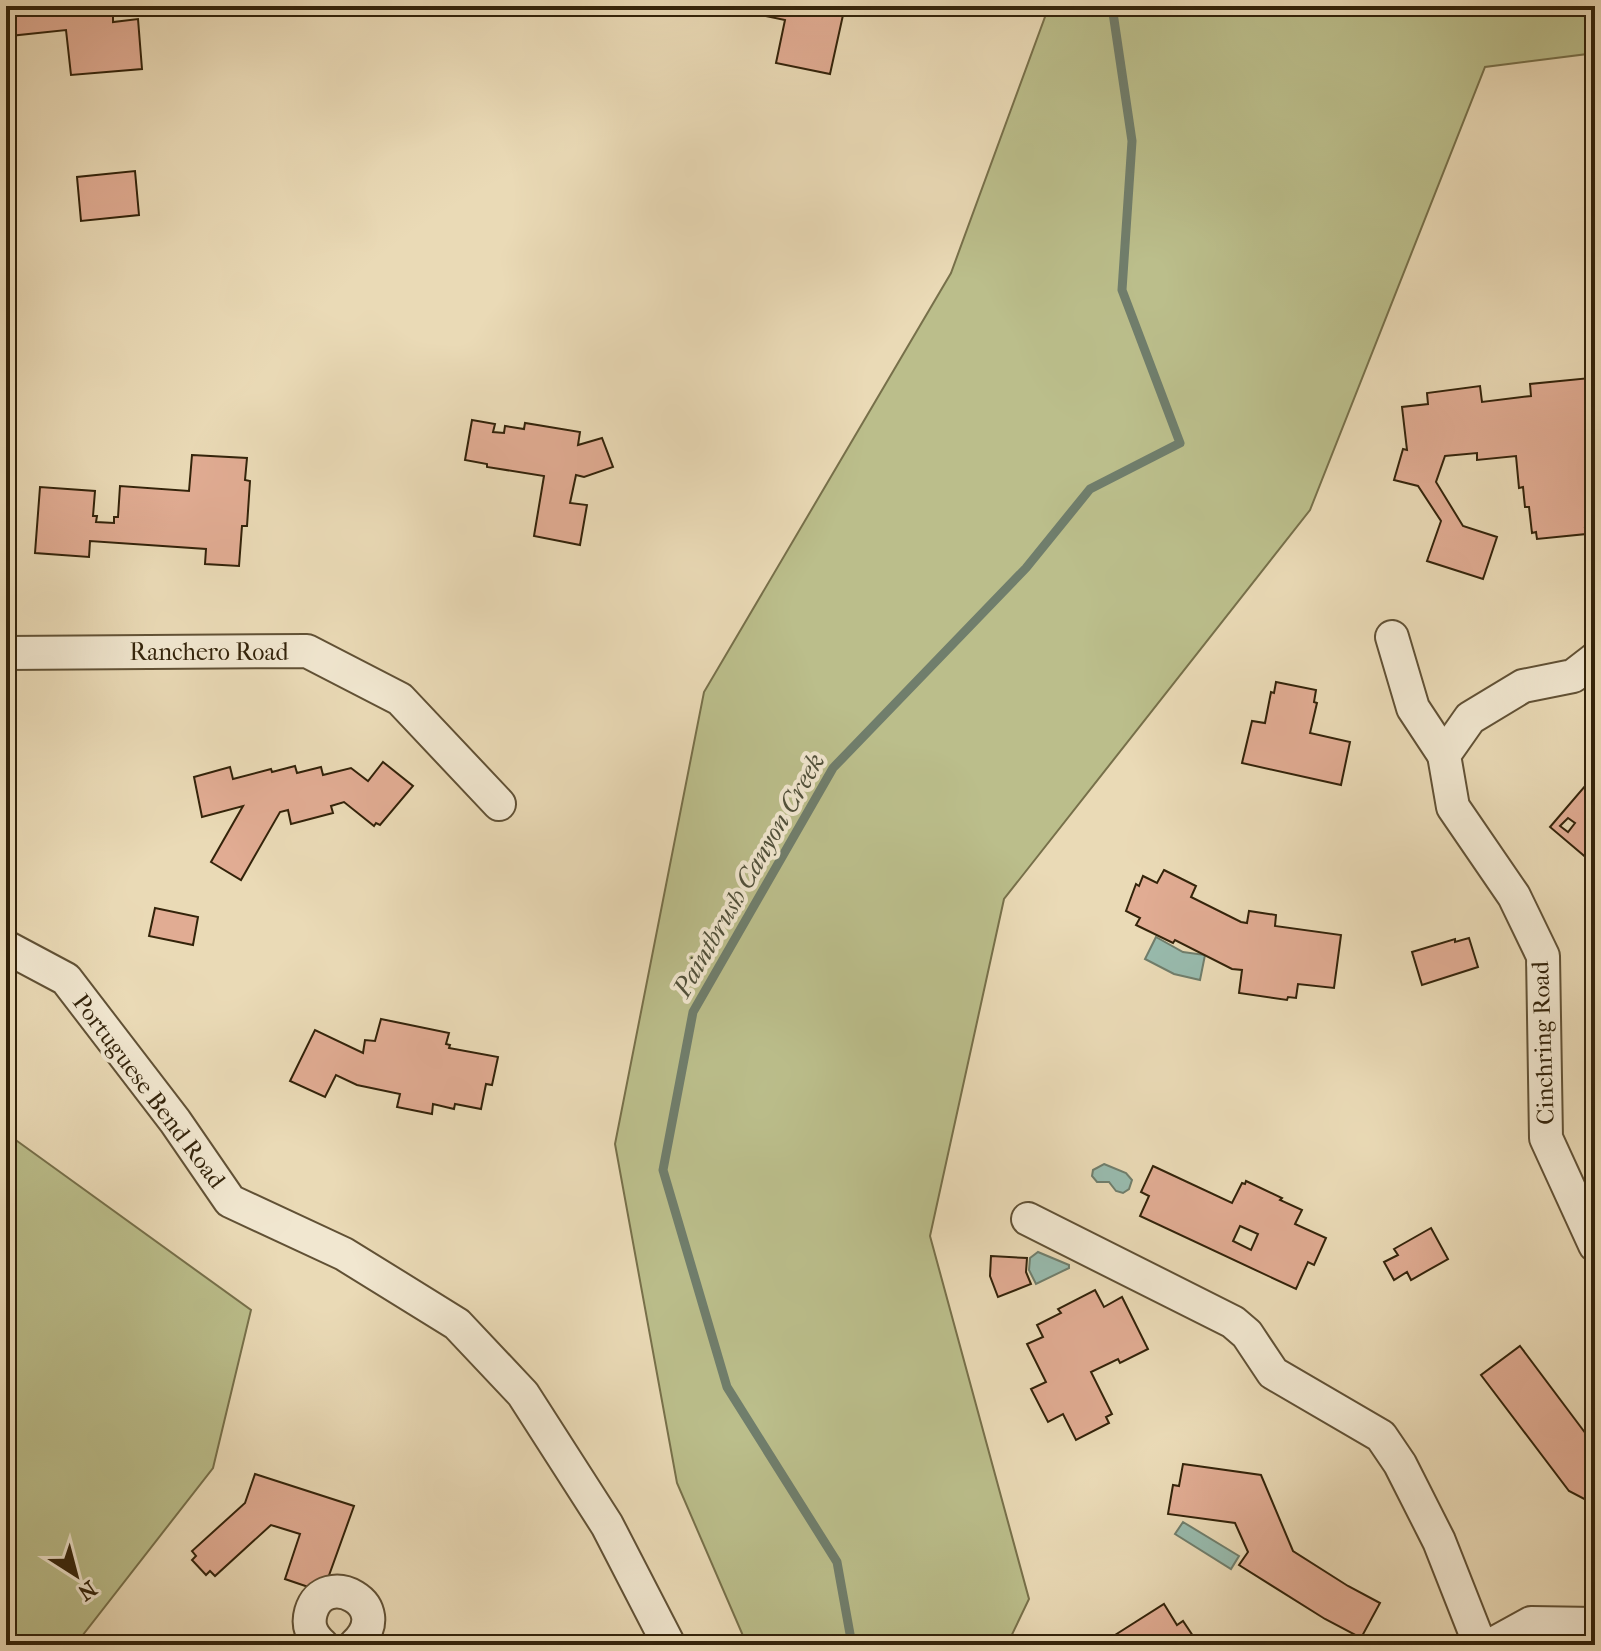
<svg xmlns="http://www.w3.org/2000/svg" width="1601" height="1651" font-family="'IM FELL French Canon',serif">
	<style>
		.green { fill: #bbbe8b; stroke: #77704a; stroke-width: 2 }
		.water { fill: #98bbae; stroke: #707e6c; stroke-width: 2 }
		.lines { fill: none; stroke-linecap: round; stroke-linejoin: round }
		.stream { stroke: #707e6c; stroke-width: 9 }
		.building { fill: #e1ac93; stroke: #33230a; stroke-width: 2; fill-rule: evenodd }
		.minor-casing { stroke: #615135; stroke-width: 36 }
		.minor { stroke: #f1e7d0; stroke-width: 32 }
		.labels { text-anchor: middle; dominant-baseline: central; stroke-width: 8; stroke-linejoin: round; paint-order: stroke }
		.street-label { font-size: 24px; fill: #33230a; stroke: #f1e7d0 }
		.water-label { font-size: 26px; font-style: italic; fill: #51513b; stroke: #f1e7d0 }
	</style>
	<rect width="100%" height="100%" fill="#eadab6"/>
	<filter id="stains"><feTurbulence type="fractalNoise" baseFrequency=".0025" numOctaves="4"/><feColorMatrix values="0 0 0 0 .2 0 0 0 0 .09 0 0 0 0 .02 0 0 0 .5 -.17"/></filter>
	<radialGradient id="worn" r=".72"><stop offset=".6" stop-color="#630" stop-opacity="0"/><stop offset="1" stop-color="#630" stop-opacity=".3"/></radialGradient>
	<g class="green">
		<path d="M1049,6H1595V53L1485,67L1310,510L1004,899L930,1236L1029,1599L1007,1645H747L677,1483L615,1144L704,692L951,273Z"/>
		<path d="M6,1133L251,1310L213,1468L75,1645H6Z"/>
	</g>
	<g class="water">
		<path d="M1156,937L1183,952L1205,955L1200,980L1174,974L1145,959Z"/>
		<path d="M1104,1164L1126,1173L1132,1180L1129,1189L1123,1193L1116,1191L1109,1182H1097L1092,1176L1093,1170Z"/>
		<path d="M1038,1252L1069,1265V1268L1036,1284L1029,1270L1030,1258Z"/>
		<path d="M1183,1522L1239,1556L1231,1569L1175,1534Z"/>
	</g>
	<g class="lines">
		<path class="stream" d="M852,1645L837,1562L727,1387L663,1170L693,1012L833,768L1026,568L1090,489L1180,443L1122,290L1132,141L1112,6"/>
	</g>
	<g class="building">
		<path d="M6,6H113V22L138,19L142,69L71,75L66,30L10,36L13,65L6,66Z"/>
		<path d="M717,6H845L830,74L776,63L785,20Z"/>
		<path d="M135,171L139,215L81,221L77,177Z"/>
		<path d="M1590,378L1595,454H1591L1593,480L1589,481L1591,501H1587L1590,528H1585L1586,534L1537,539L1536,532L1532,533L1529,507H1525L1523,487L1519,488L1516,456L1477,460V453L1445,456L1436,482L1463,526L1497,537L1483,579L1427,561L1441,521L1418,486L1394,480L1403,449L1407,450L1402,407L1428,404L1427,393L1480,386L1482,402L1531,396L1530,384Z"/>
		<path d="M472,420L495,424L493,432L504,433L505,426L524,429L525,423L580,432L578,445L602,438L613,467L584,477L576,475L570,503L587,505L580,545L534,536L544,476L487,467V464L465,460Z"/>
		<path d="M192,455L247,458L245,480L250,481L247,526H242L239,566L205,564L206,549L90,541L89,557L35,553L40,487L95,491L93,516H97L96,522L114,523V517H118L120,486L189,491Z"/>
		<path d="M1276,682L1316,690L1314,702L1317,703L1310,733L1350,742L1341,785L1242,763L1252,721L1265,723L1271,692L1274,693Z"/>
		<path d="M383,762L413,786L380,825L376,823L374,826L344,802L331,806L333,813L291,824L288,810L280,812L241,880L211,862L243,806L202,817L194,777L230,767L233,779L271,769L272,772L295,766L297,773L321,767L323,775L351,768L368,781Z"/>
		<path d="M1591,779L1595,782V865L1550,827ZM1568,818L1575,823L1568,832L1560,826Z"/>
		<path d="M1164,870L1196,886L1191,897L1241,922L1247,923L1249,911L1276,915L1275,926L1341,935L1334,988L1298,984L1296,998L1288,997L1287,1000L1239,993L1242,970L1232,969L1175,940L1173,943L1136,925L1140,918L1126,911L1136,884L1139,886L1143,876L1157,883Z"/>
		<path d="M155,908L198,917L193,945L149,936Z"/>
		<path d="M1469,938L1478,967L1422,985L1412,952L1455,939V942Z"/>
		<path d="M381,1019L449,1033L446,1044L450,1045L449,1048L498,1057L492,1085L486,1084L481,1109L455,1104L454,1109L433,1104L432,1114L397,1107L400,1094L357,1085L336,1075L325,1097L290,1081L315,1030L363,1053L365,1040L375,1041Z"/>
		<path d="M1153,1166L1232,1203L1242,1183L1245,1184L1246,1181L1282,1198L1280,1200L1302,1210L1295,1224L1326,1238L1314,1265L1308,1262L1296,1289L1140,1216L1149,1196L1141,1192ZM1240,1226L1258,1234L1251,1250L1233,1241Z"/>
		<path d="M1431,1228L1448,1259L1411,1280L1407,1272L1394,1280L1384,1262L1398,1255L1394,1249Z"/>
		<path d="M991,1256L1027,1258L1026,1272L1031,1284L998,1297L990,1276Z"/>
		<path d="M1095,1290L1104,1307L1122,1297L1148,1349L1120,1363L1118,1359L1091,1372L1112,1414L1106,1417L1109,1423L1076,1440L1063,1414L1048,1422L1031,1389L1046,1382L1027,1344L1043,1337L1037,1325L1061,1313L1058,1309Z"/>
		<path d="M1520,1346L1595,1446V1516L1589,1513L1594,1504L1569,1491L1481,1375Z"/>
		<path d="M1183,1464L1261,1475L1293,1551L1348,1586L1380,1603L1361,1638L1325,1619L1239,1565L1248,1552L1235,1523L1168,1514L1173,1485L1179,1486Z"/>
		<path d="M255,1474L354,1506L323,1592L285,1579L300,1534L271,1525L215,1576L210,1571L206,1575L192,1560L196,1556L192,1551L245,1503Z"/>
		<path d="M1164,1604L1177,1625L1183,1621L1199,1645H1121L1115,1635Z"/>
	</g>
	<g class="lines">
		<defs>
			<g id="minor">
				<path d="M1392,637L1413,708L1444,755"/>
				<path d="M6,653L307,651L400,699L499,804"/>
				<path d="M1595,659L1573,676L1523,686L1470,718L1444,755L1453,807L1514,896L1543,956L1546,1138L1595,1245"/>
				<path d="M6,947L66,979L175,1121L230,1201L344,1254L457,1324L523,1394L607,1525L669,1645"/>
				<path d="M1028,1219L1233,1322L1247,1334L1273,1373L1381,1436L1400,1464L1439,1541L1480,1645"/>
				<path d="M322,1645C312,1636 307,1626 311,1612C324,1567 398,1605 355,1645"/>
				<path d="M1491,1645L1531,1623L1595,1624"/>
			</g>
		</defs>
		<use href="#minor" class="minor-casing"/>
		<use href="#minor" class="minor"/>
	</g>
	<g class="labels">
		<g class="street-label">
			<text x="209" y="652">Ranchero Road</text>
			<text transform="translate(1543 1043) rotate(-92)">Cinchring Road</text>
			<text transform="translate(149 1091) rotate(53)">Portuguese Bend Road</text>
		</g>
		<g class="water-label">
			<text transform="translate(749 875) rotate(-60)">Paintbrush Canyon Creek</text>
		</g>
	</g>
	<rect width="1601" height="1651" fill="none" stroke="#eadab6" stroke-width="32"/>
	<rect x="8" y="8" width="1585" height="1635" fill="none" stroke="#33230a" stroke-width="4"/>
	<rect x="16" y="16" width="1569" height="1619" fill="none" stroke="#33230a" stroke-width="2"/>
	<g transform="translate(76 1575) rotate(144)" stroke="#f1e7d0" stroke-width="6" paint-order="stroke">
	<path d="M0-6L14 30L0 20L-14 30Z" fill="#33230a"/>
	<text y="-12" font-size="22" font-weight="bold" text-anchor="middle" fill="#33230a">N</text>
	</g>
	<rect width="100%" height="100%" filter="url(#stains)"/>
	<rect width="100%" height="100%" fill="url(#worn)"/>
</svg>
